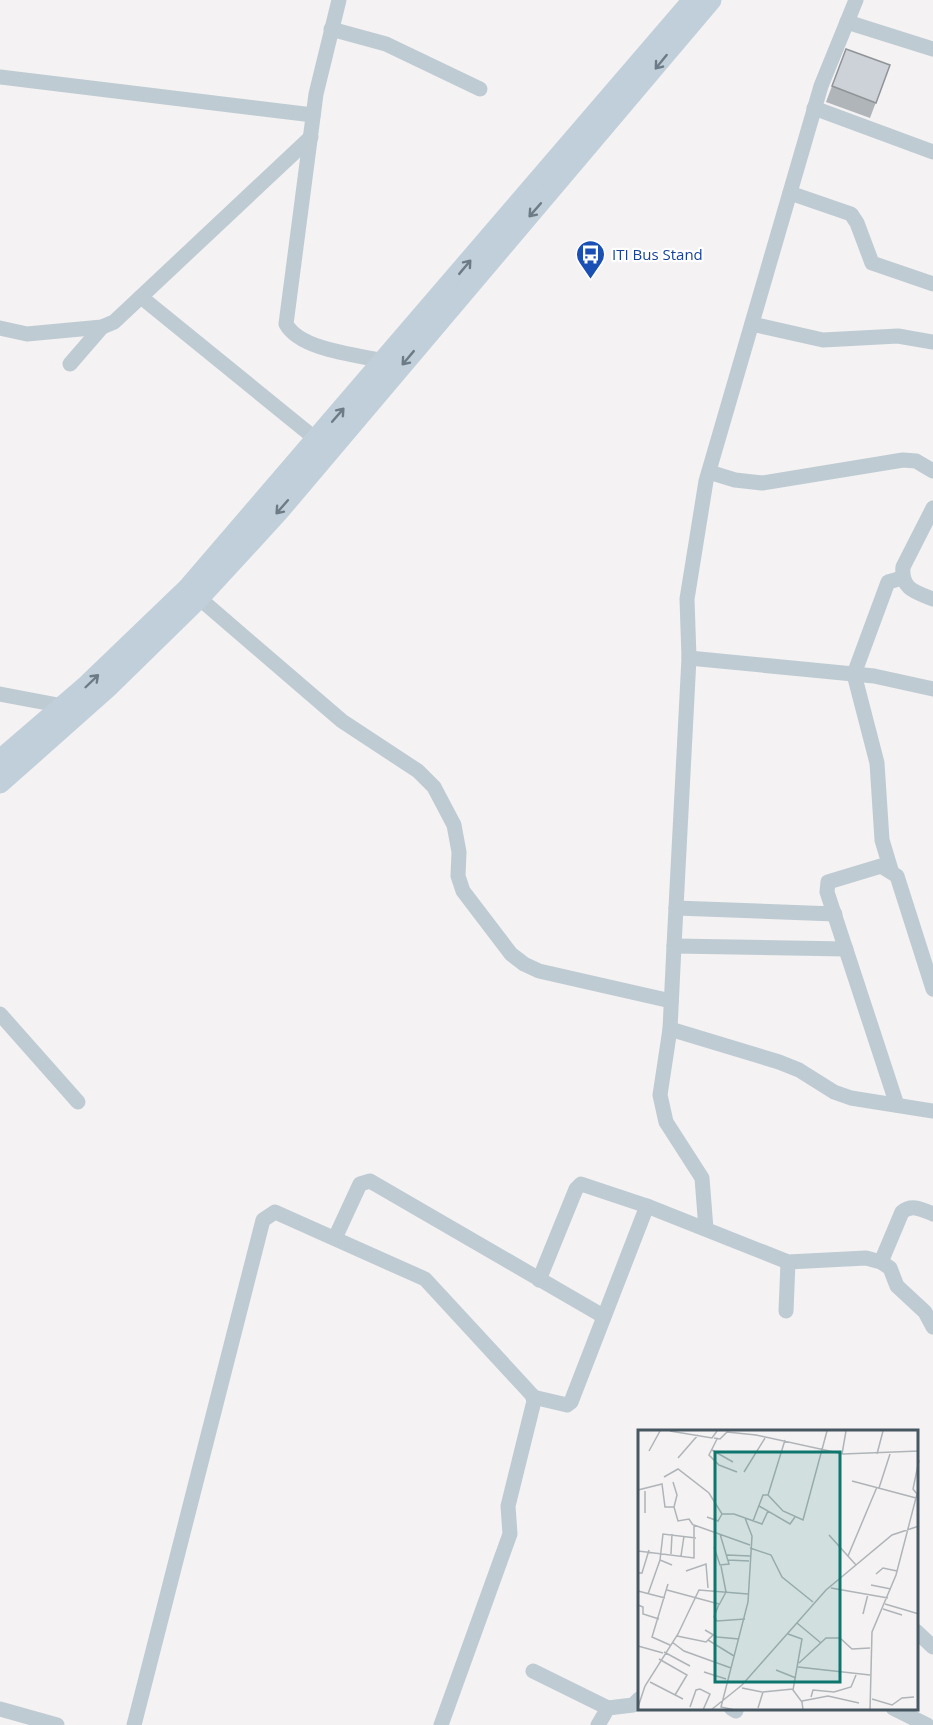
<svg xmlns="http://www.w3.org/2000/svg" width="933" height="1725" font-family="'Open Sans',sans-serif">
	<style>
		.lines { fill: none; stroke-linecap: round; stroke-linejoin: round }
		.street { stroke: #becbd3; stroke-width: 15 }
		.secondary { stroke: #c1cfda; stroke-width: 21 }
		.wall { fill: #b0b5ba }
		.building { fill: #cdd2d8; stroke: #909397; stroke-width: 1.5 }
		.oneway { stroke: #6c7b86 }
		.labels { text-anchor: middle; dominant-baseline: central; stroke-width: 4.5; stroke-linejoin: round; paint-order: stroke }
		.transit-label { font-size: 15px; fill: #164399; stroke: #fff; text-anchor: start }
		.inset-road { fill: none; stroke: #afb4b8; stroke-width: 1.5 }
		.view { fill: #0f766e; fill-opacity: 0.15; stroke: #0f766e; stroke-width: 3 }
		.inset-edge { fill: none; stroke: #475762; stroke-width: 3 }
	</style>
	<rect width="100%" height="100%" fill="#f4f2f2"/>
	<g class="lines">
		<g class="street">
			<path d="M339,0L316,94L286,324C300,350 357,355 385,361"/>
			<path d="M847,22L933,49"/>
			<path d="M331,29L386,44L480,89"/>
			<path d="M0,77L313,115"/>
			<path d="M814,108L933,152"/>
			<path d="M790,193L851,214L857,223L872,263L933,284"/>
			<path d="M141,297L317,440"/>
			<path d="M752,324L823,340L898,336L933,342"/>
			<path d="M0,328L27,334L102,327L114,322L311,137"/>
			<path d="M70,364L102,327"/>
			<path d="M709,472L735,480L762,483L903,460L916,461L933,471"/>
			<path d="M933,508L903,567C901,589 915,592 933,599"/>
			<path d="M199,598L342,721L418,771L434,787L454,825L459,852L458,876L463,891L511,954L524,964L539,971L671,1001"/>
			<path d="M689,658L874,676L933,689"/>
			<path d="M0,694L63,706"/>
			<path d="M891,870L882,840L877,763L854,674L888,582L902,578"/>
			<path d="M676,908L835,914"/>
			<path d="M674,946L846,949"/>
			<path d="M0,1014L78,1102"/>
			<path d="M670,1029L779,1062L799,1070L834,1092L851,1098L933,1111"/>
			<path d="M897,1105L827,892L828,882L881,866L897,876L933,989"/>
			<path d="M706,1229L702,1178L666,1122L660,1095L670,1029L674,946L689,658L687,599L706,481L821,86L856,0"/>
			<path d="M335,1238L360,1184L370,1181L603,1316"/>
			<path d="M881,1262L902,1212C912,1204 921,1209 933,1214"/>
			<path d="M539,1280L576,1189L581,1184L647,1206L788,1262L866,1258L881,1262L890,1268L897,1286L925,1312L933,1327"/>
			<path d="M786,1311L788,1262"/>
			<path d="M533,1397L567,1405L571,1402L647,1206"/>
			<path d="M916,1631L933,1647"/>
			<path d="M533,1671L608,1708"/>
			<path d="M731,1708L736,1711"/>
			<path d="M893,1708L927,1725"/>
			<path d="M0,1709L57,1725"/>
			<path d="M134,1725L263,1220L275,1212L425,1279L532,1395L534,1401L508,1506L510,1534L441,1725"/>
			<path d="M598,1725L608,1708L633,1705L639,1699"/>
		</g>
		<g class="secondary">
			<path d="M0,760L85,687L188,588L693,0"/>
			<path d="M0,783L107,688L199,598L278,512L711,0"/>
		</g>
	</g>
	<path class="wall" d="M846,49L890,65L870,118L826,102Z"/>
	<path class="building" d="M846,49L890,65L876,103L832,86Z"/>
	<defs><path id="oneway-shaft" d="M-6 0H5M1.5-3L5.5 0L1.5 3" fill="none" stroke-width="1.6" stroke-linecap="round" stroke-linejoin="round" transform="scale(1.5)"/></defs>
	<g class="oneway">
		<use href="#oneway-shaft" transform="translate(661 62) rotate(129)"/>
		<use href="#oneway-shaft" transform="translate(535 210) rotate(131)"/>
		<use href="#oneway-shaft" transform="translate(465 267) rotate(-50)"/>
		<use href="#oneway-shaft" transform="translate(408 358) rotate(130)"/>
		<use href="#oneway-shaft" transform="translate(338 415) rotate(-49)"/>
		<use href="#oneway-shaft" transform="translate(282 507) rotate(131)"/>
		<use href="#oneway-shaft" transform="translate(92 681) rotate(-44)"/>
	</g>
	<defs>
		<symbol id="bus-pin" viewBox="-11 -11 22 30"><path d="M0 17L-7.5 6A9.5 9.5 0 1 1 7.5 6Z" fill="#1a4fb4" stroke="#fff"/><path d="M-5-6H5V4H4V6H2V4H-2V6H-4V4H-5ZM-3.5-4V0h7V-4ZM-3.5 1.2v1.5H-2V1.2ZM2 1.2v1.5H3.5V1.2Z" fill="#fff"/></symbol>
	</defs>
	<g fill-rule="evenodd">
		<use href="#bus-pin" x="574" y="238" width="33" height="45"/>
	</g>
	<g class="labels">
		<g class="transit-label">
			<text x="612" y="254">ITI Bus Stand</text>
		</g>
	</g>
	<g transform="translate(638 1430)">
		<rect width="280" height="280" fill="#f4f2f2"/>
		<path class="inset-road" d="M32,1L74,8L79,1M76,8L82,9L89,2L118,5L205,24L281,21M79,9L71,25L81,35L99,42M147,10L130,65L145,81L165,90L189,1M74,20L95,32M11,21L22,1M204,24L208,1M239,24L245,1M40,28L60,5M106,42L127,8M26,47L40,39L71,63L84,84H96L124,94L130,81M214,51L278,68M35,52L39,65L36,77M241,58L252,24M0,60L24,54L27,77H36L40,91L51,89L55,95M7,61V83M121,76L152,94L157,87M69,87L80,91L84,84M115,91L125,65H131M191,105L218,135M76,117L82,135L91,134L82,104M112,118L133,125L144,147L175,172M0,121L56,128V95L112,115M33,124L34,104M89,125L112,126M43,126L46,106M210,126L239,57M90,130L111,131M34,135L22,130L25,104L58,108M48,141L68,134L70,158M0,143H4L11,120M238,144L245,138L259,141M30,154L14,207L32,215M233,155L253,159M193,158L250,168M29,160L81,174L76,187L79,191L107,189M0,161L27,168M10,164L22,130M247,174L281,184M0,175L5,177V184L21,189M81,175L88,162L83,136M245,179L264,185M225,184L230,164M159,193L183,213M67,200L79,207L101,209M150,204L164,209L155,260L164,272L165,280M39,206L68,212L75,205M70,210L96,226M34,212L46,221L93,238M0,216L25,223M26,222L52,236M21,229L49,245L37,265M161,233L188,208H202L214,219L232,218M160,237L232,245M138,240L158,248M66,242L88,249M12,252L45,269M104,258L124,262M173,267L175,260L196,262L213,257L218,245M234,269L254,275L264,268L276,267M164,271L190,266L221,273M0,277L7,256L40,204L61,160L110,164M52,277L58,260L62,259L72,264L65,280M120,278L125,262L155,259M73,280L104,255L188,160L254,105L281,96M97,280L83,277L110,172L114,106L107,88M232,280L234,202L258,145L279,64L275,59L281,30"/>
		<path class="view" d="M77,22H202V252H77Z"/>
		<rect width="280" height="280" class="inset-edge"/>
	</g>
</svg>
